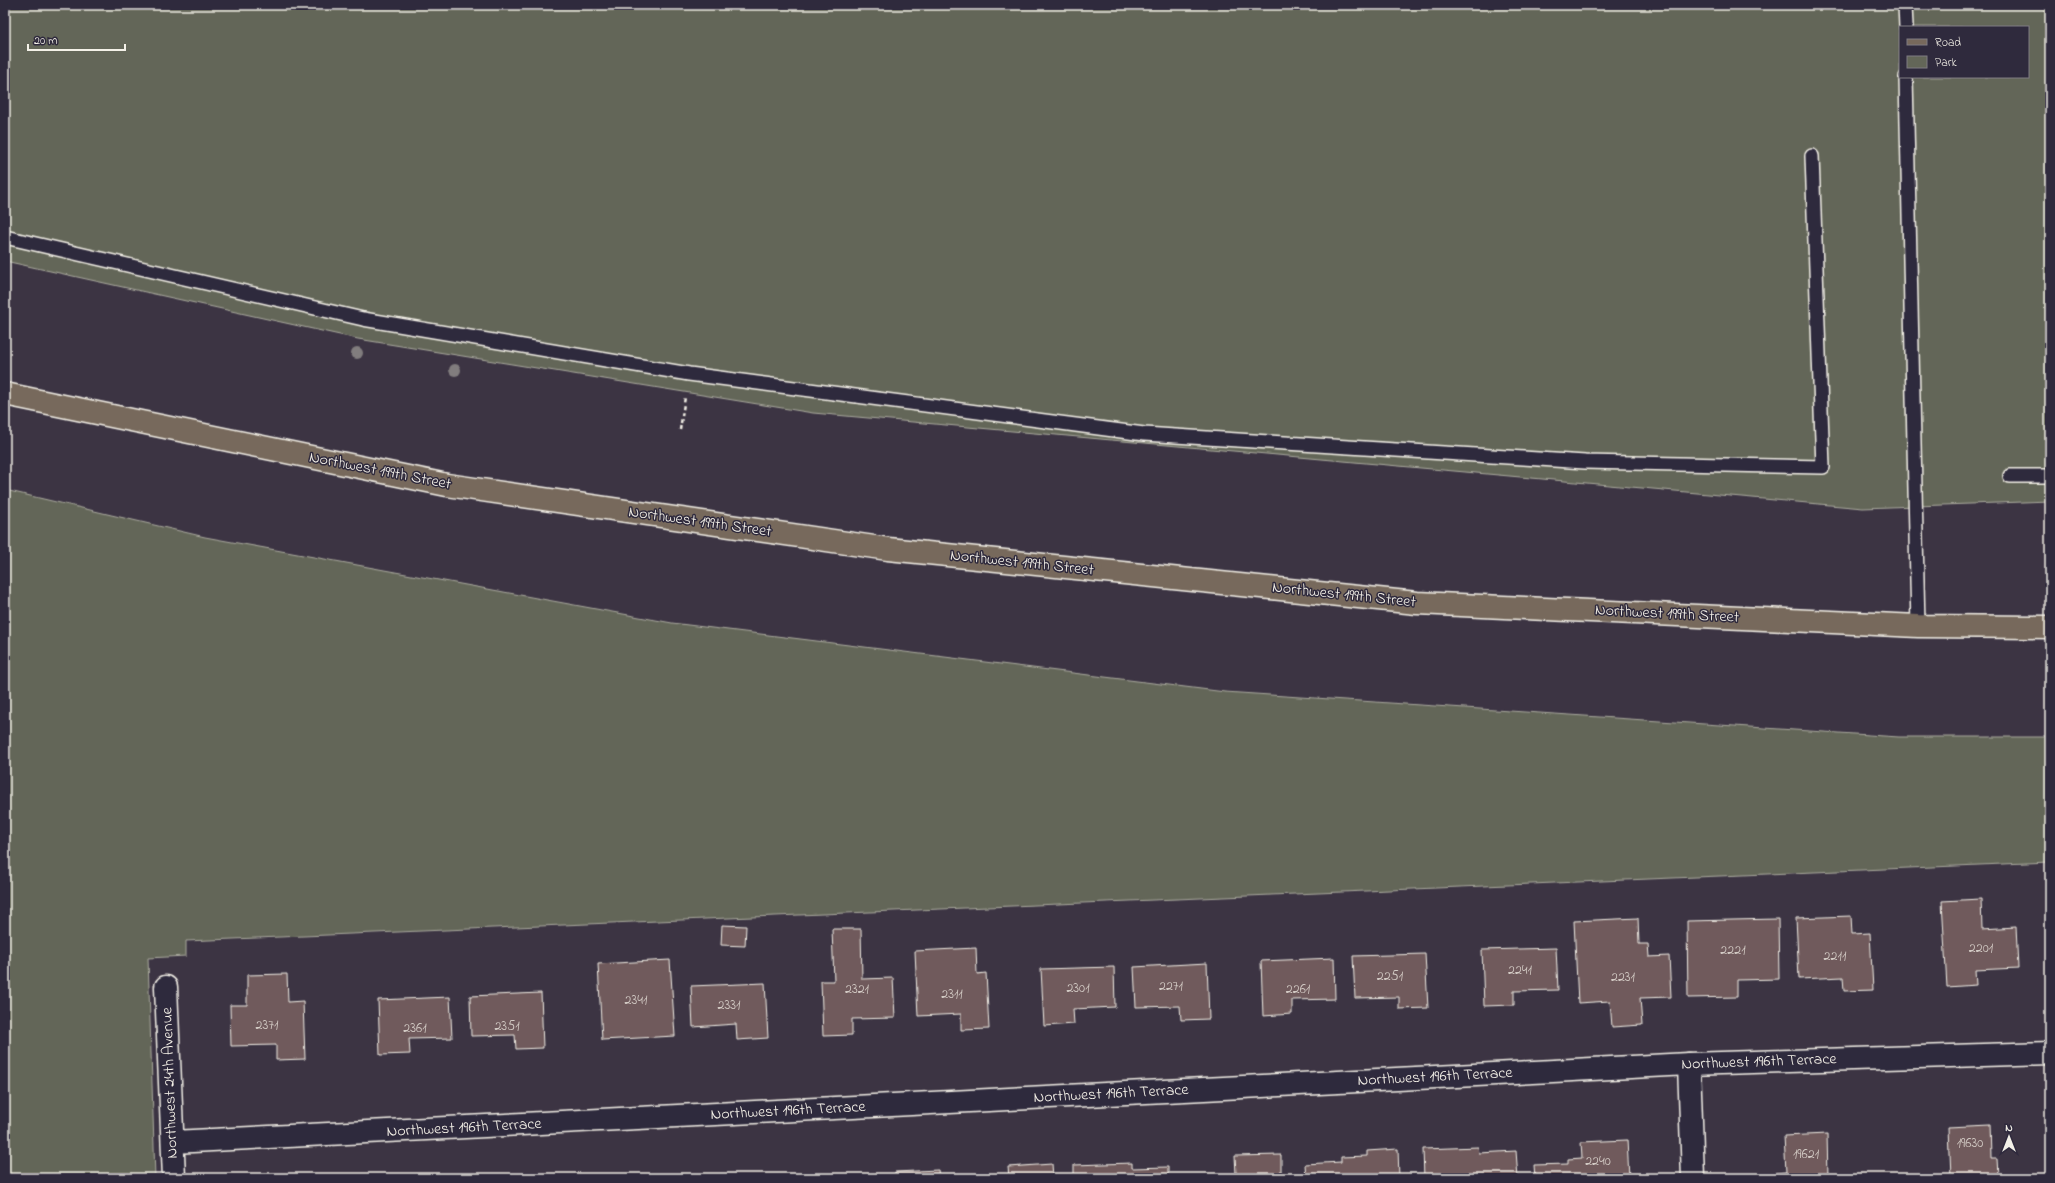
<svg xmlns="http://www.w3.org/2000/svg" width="2055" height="1183" font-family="'Indie Flower',sans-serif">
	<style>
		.green { fill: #636658; stroke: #acaca0; fill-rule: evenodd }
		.building { fill: #6f5a5c; stroke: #f4f1e8 }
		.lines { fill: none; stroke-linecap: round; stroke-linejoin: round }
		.service-casing { stroke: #f4f1e8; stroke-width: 16 }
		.minor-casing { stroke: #f4f1e8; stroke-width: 25 }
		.primary-casing { stroke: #f4f1e8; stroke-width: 25 }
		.path { stroke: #f4f1e8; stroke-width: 2.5; stroke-dasharray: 4 3; stroke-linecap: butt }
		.service { stroke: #2f2a3d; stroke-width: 13 }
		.minor { stroke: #2f2a3d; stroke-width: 22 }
		.primary { stroke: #77695c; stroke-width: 22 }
		.tree { fill: #817d7e }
		.labels { text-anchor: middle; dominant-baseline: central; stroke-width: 3; stroke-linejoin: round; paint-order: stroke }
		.number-label { font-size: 14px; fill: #d3cbc5 }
		.street-label { font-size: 16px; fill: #f4f1e8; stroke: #2f2a3d }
	</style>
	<rect width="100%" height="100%" fill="#3c3443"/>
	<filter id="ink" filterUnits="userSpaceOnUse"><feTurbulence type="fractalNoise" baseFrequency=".025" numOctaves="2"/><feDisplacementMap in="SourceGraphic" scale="8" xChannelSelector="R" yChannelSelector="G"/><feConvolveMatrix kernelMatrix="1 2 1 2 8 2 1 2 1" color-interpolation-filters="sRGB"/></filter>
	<g filter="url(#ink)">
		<g class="green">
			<path d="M5,5H2050V501L1863,508L813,413L358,339L5,261ZM1900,27H2028V77H1900Z"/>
			<path d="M5,490L205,537L672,623L1225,692L1899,737H2050V862L186,941V956L148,958L155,1178H5Z"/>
		</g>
		<g class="building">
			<path d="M1981,899L1982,929L2016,927L2018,968L1975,970L1976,985L1947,987L1942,901Z"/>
			<path d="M1851,916L1852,934L1870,933L1873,990L1844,991L1843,977L1799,979L1796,918Z"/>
			<path d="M1638,918L1639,944H1648L1649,957L1669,956L1671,997L1640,998L1642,1025L1612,1027L1610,1001L1578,1003L1574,921Z"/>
			<path d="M1778,919L1779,979L1737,980V997L1688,998L1687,921Z"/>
			<path d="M722,925L746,926L745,946L721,945Z"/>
			<path d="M832,929H861L862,979L893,978L895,1018L852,1019V1035L823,1036L821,981H834Z"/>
			<path d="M976,948L977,974L986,973L989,1029L961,1030V1014L918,1016L915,951Z"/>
			<path d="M1556,948L1558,990L1514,991V1005L1484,1006L1482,950Z"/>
			<path d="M1425,954L1428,1008L1399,1009V997L1355,998L1353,956Z"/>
			<path d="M1334,958L1335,999L1292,1000V1014L1263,1016L1261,961Z"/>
			<path d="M670,960L675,1036L602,1040L598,964Z"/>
			<path d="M1207,963L1209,1019L1181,1020L1180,1006L1136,1007L1134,967Z"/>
			<path d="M1114,967L1115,1007L1073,1009L1074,1024L1044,1026L1041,969Z"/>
			<path d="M287,974L288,1002L303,1001L305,1059L276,1060V1045L231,1046L230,1005H247V975Z"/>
			<path d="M765,983L768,1038L737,1040L736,1024L693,1027L691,986Z"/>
			<path d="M541,993L543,1048L516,1049L515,1035L471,1036L470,996Z"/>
			<path d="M450,997L452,1038L409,1039L410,1054L380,1055L378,1000Z"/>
			<path d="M1991,1125L1992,1159H1997L1998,1175L2015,1174V1178H1950L1948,1127Z"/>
			<path d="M1827,1134L1828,1178H1764V1174L1786,1172L1784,1136Z"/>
			<path d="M1627,1140L1629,1178H1535L1534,1165L1568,1164V1159L1582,1158L1581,1142Z"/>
			<path d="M1478,1147L1479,1153L1516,1151L1518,1178H1424L1423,1149Z"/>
			<path d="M1398,1149L1399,1178H1306L1305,1164L1341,1162V1157L1367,1156V1151Z"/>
			<path d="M1281,1155V1178H1221V1175L1236,1174L1235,1156Z"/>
			<path d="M1132,1163V1168L1168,1167V1178H1074V1165Z"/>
			<path d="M1052,1164L1053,1178H1009L1008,1167Z"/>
			<path d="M938,1170L939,1178H895V1172Z"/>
		</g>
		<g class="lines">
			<defs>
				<g id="service">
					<path d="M1905,5L1906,27"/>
					<path d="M1906,77L1918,626"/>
					<path d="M5,237L363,319L689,374L1144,434L1585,462L1823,467L1812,156"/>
					<path d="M2010,476H2050"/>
				</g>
				<g id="minor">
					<path d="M166,987L174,1178"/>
					<path d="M1689,1064L1693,1178"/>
					<path d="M173,1142L1689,1064L2050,1053"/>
				</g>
				<path id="primary" d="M5,394L447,485L888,549L1417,603L1918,626L2050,627"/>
			</defs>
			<use href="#service" class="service-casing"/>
			<use href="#minor" class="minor-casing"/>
			<use href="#primary" class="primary-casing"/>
			<path class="path" d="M680,430L685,397"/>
			<use href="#service" class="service"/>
			<use href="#minor" class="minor"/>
			<use href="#primary" class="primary"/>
		</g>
		<g class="tree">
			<circle cx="357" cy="353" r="6"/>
			<circle cx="455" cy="370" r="6"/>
		</g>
	</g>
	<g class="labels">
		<g class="number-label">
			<text x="1981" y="948">2201</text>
			<text x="1733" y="950">2221</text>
			<text x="1835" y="956">2211</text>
			<text x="1520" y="970">2241</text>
			<text x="1390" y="976">2251</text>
			<text x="1623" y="977">2231</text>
			<text x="1171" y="986">2271</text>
			<text x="1078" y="988">2301</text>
			<text x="857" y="989">2321</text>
			<text x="1298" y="989">2261</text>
			<text x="952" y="994">2311</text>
			<text x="636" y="1000">2341</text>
			<text x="729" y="1005">2331</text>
			<text x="267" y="1025">2371</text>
			<text x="507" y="1026">2351</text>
			<text x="415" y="1028">2361</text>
			<text x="1970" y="1143">19630</text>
			<text x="1806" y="1154">19621</text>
			<text x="1598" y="1161">2240</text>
		</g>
		<g class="street-label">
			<text transform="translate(380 471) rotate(11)">Northwest 199th Street</text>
			<text transform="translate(700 522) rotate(8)">Northwest 199th Street</text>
			<text transform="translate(1022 563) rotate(6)">Northwest 199th Street</text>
			<text transform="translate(1344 595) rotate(6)">Northwest 199th Street</text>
			<text transform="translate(1667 614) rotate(3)">Northwest 199th Street</text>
			<text transform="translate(1759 1062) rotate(-2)">Northwest 196th Terrace</text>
			<text transform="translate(1435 1077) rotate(-3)">Northwest 196th Terrace</text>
			<text transform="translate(170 1083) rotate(-92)">Northwest 24th Avenue</text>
			<text transform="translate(1111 1094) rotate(-3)">Northwest 196th Terrace</text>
			<text transform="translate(788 1111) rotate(-3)">Northwest 196th Terrace</text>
			<text transform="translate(464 1128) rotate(-3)">Northwest 196th Terrace</text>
		</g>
	</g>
	<rect width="2055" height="1183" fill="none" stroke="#2f2a3d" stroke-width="20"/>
	<rect x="10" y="10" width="2035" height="1163" fill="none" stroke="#f4f1e8" stroke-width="1.5" filter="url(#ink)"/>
	<rect x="1899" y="26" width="130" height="52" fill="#2f2a3d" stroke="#7e7a81"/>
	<rect x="1907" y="39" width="20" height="6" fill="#77695c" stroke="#7e7a81"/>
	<text x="1935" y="46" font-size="12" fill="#f4f1e8">Road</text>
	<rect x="1907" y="56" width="20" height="12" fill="#636658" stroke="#7e7a81"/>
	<text x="1935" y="66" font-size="12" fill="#f4f1e8">Park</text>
	<g transform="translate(2009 1137)" stroke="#2f2a3d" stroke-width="3" paint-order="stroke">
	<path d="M0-3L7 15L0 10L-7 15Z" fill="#f4f1e8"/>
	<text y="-6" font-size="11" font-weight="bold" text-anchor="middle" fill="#f4f1e8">N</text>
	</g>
	<path d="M28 44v6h97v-6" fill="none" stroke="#f4f1e8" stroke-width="2"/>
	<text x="34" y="44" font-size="12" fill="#f4f1e8" stroke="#2f2a3d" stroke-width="3" paint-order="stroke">20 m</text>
</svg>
